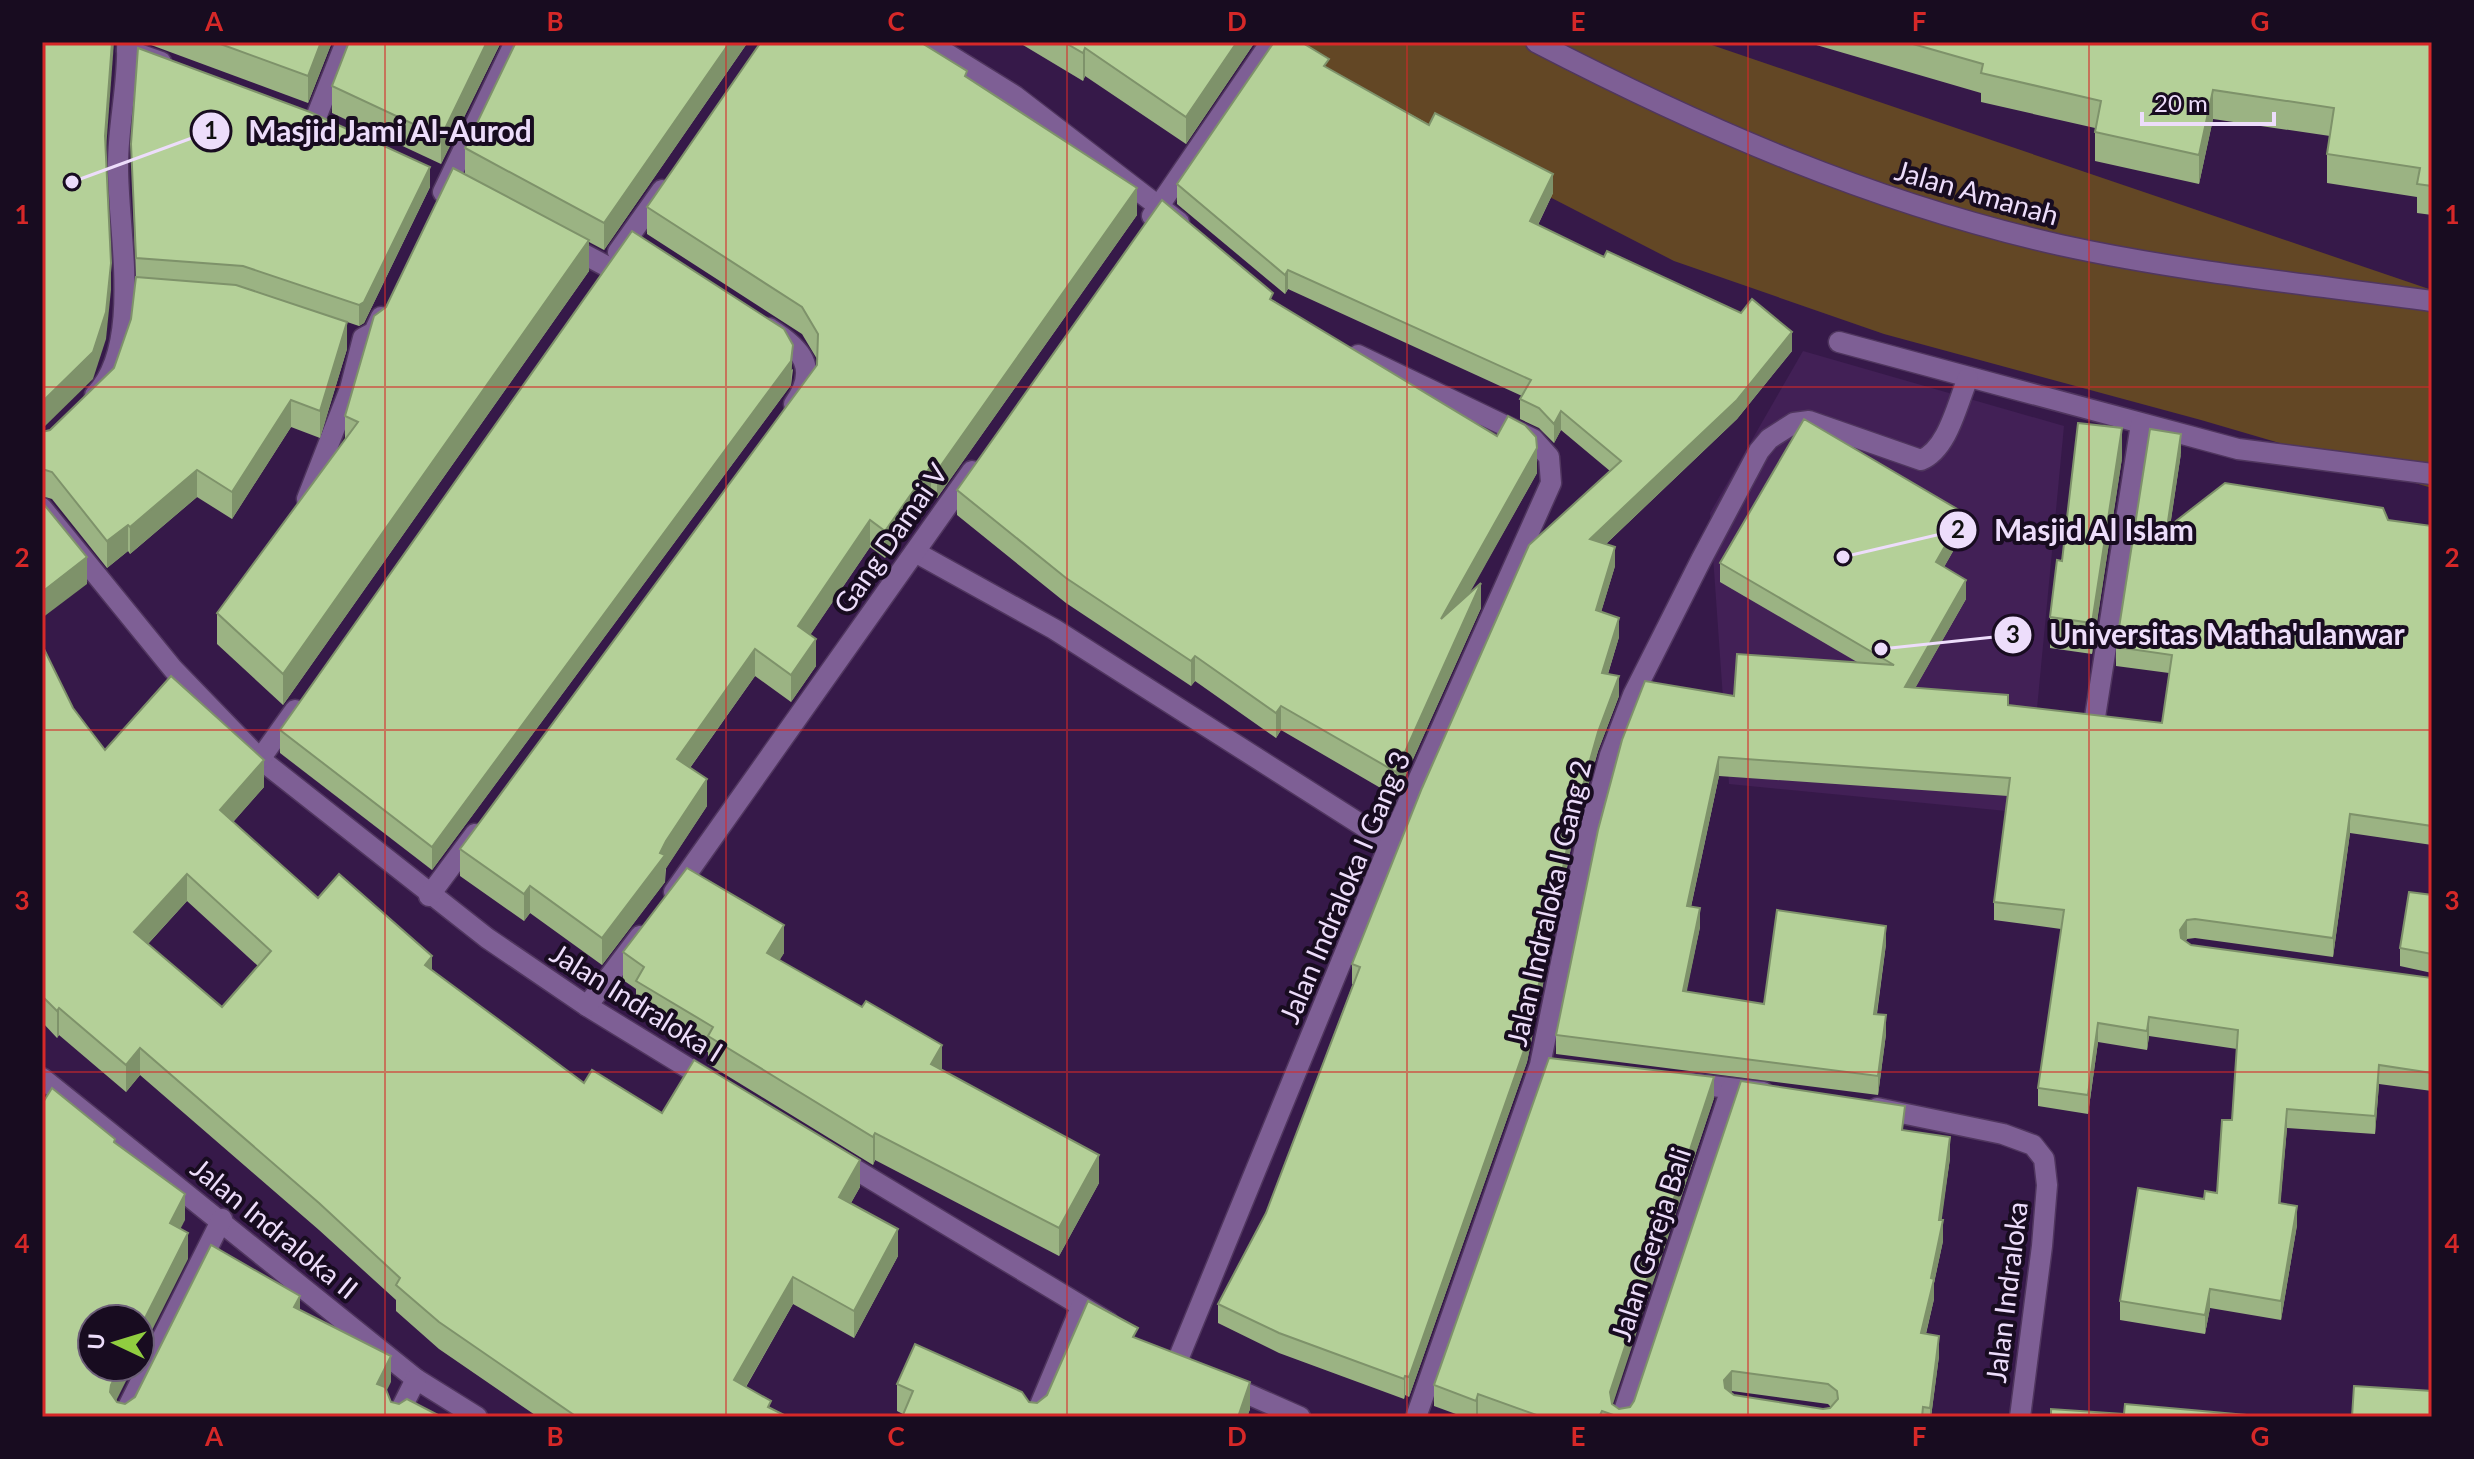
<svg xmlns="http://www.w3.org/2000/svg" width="2474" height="1459" font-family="Lato,sans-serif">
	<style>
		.built { fill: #422056 }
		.green { fill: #634725 }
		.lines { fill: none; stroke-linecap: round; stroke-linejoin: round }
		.minor-casing { stroke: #50365f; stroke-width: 23 }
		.minor { stroke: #7e5f95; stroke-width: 20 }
		.wall { fill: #9bb383; fill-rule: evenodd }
		.shaded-wall { fill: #7e926a }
		.building { fill: #b4d098; stroke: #7e926a; stroke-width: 2; fill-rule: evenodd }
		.grid { fill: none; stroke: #d62828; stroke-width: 2; stroke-opacity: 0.55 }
		.labels { text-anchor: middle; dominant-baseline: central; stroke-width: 8; stroke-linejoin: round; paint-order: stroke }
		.street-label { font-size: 28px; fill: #edddfb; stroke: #180c20 }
		.leader { fill: none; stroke: #edddfb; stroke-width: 3 }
		.callout-dot { fill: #edddfb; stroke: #180c20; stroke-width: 3 }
		.mark-label { font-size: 24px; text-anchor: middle; font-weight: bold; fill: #111 }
		.callout-label { font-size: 30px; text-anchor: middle; font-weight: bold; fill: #edddfb; stroke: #180c20; stroke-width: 8; stroke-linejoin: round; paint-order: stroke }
		.neatline { fill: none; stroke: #d62828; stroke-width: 3 }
		.grid-label { font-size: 26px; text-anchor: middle; font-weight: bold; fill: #d62828 }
	</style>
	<rect width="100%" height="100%" fill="#361949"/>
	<path class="built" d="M1803,351L2064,426L2027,813L1729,784L1710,513Z"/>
	<path class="green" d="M1293,42H1703L2432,290V488L2201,420L1884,334L1674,261L1280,58Z"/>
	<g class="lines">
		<defs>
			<g id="minor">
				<path d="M928,42L1015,96L1179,222"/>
				<path d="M1536,42C1704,129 1874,203 2060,245C2183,272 2308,284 2432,301"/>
				<path d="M127,50L161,62"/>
				<path d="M315,120L346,42"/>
				<path d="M443,192L515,42"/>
				<path d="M1152,216L1271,42"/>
				<path d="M565,244L608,267"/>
				<path d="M618,252L662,190"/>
				<path d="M769,328C801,348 820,368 794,404"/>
				<path d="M1839,342L2238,449L2432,474"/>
				<path d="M95,395C144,345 117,228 118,164C118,123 129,82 127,42"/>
				<path d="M307,499L350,389L363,338L374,332L381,317"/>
				<path d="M42,508L173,669L260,759L487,938L587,1006L711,1082"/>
				<path d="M915,552L1054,629L1390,843"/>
				<path d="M2095,717L2141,424"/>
				<path d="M260,759L295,710"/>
				<path d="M674,892L972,471"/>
				<path d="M429,896L475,834"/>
				<path d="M587,1006L640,936"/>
				<path d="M42,1078L416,1379L477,1417"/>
				<path d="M1687,1083L1763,1092"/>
				<path d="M1877,1108L2003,1134L2033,1145L2044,1159L2047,1185L2042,1246L2020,1417"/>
				<path d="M838,1159L1108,1322"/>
				<path d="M1177,1362L1390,843L1551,483L1549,457L1533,439L1358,355"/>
				<path d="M1225,1384L1300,1417"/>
				<path d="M123,1417L222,1219"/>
				<path d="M397,1417L416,1379"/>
				<path d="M1035,1417L1081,1307"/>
				<path d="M1416,1417L1540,1065L1585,846L1610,755L1633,695L1701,560L1759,451L1769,439L1794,423L1809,421L1921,460C1948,449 1957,404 1968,378"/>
				<path d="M1622,1417L1731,1089"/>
			</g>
		</defs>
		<use href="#minor" class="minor-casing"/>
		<use href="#minor" class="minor"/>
	</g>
	<g class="wall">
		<path d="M143,42H332L308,103Z"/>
		<path d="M349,42H501L441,164L332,113V86Z"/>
		<path d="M748,42L604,250L589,242V271L283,705L217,644V613L345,440V416L386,307L465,174V148Z"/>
		<path d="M1018,42H1255L1186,144L1085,76L1083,81Z"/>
		<path d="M1806,42H2432V215L2417,213V197L2327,183V154L2330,136L2213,119L2199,184L2095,161V128L1981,102V93Z"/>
		<path d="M1329,69L1553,193L1538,225L1792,351L1737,419L1606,544L1615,566L1601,612L1619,637L1608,674L1619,696L1598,751L1572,843L1527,1062L1409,1397L1405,1395L1404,1399L1279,1353L1218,1323V1304L1266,1213L1353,984H1352V964L1610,471L1561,430L1554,443L1539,428L1520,419V399L1522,396L1288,289L1285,294L1177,204V184Z"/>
		<path d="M967,77L1137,215L937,498L931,493L885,558L870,547L810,635L816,666L791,702L755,676L690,768L707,806L666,868L665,882L602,965L530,913L524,921L460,876V849L817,365V359L802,334L647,234V207Z"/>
		<path d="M131,144L430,187L364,323L359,326L243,287L347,349L320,438L291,427L232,519L197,497L130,554L128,551L107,568L52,499L42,496V432L50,430L114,368L131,319L136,277Z"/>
		<path d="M1273,300L1537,473L1469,593L1481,608L1396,797L1281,730L1276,738L1195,681L1191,686L1066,603L957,515V490Z"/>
		<path d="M793,369L791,385L432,870L280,753V730Z"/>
		<path d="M2181,453L2170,526L2388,520L2432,526V845L2350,833L2333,957L2195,938L2187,939L2186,941L2191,945L2432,978V1091L2379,1084L2375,1134L2287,1128L2280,1204L2297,1225L2281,1320L2210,1308L2205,1334L2120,1320V1301L2204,1199L2217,1193L2232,1120L2237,1049L2149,1036L2147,1050L2098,1042L2088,1114L2038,1106V1088L2061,929L1994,920V902L2008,796L1719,776L1691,907L1700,927L1686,992L1764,1004L1886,944L1877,1014L1886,1034L1878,1095L1556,1054V1035L1734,696L1857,662L1720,582V563L1964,532L1944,567L1966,599L1915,688L2008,705L2162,723L2169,673L2116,666V647Z"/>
		<path d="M2122,458L2092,654L2050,648V617Z"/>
		<path d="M42,645L73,708L105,750L264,787L233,822L318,898L432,970L584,1083L860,1187L851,1203L898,1256L854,1338L793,1304L746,1387L771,1408L788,1417H538L439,1349L396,1311V1300L319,1230L140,1075L126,1092L59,1035L57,1038L42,1022ZM187,901L258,966L222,1007L148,944Z"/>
		<path d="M2432,895V973L2400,966V948Z"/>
		<path d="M623,952L784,953L779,960L942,1070L1099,1183L1059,1256L875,1160L873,1165L708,1064V1052L636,1008V989L623,980Z"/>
		<path d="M1714,1098L1612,1405L1619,1409L1630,1407L1904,1130L1950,1158L1941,1220L1943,1241L1934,1283V1299L1926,1334L1939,1356L1931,1417H1483L1478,1415L1477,1417H1464L1434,1406V1385ZM1732,1391L1828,1404L1831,1407L1823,1409L1734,1395L1731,1392Z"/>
		<path d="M1138,1339L1250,1409L1247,1417H902L903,1414L897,1411V1384L1037,1403Z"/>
	</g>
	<g class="shaded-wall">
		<path d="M112,42H114L105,163V136Z"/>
		<path d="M321,42H332L308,103V76Z"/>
		<path d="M487,42H501L441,164V137Z"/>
		<path d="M730,42H748L604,250V223Z"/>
		<path d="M1237,42H1255L1186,144V117Z"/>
		<path d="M1085,48V76L1083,81V53Z"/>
		<path d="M2213,90V119L2199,184V155Z"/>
		<path d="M430,167V187L364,323L359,326V305Z"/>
		<path d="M1553,174V193L1530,241V221Z"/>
		<path d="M1137,188V215L937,498V471Z"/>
		<path d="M589,240V271L283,705V674Z"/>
		<path d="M111,263V290L106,339L93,379L42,429V402Z"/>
		<path d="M1288,270V289L1285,294V275Z"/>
		<path d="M347,322V349L320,438V411Z"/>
		<path d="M1792,332V351L1737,419L1590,559V539Z"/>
		<path d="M793,345L791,385L432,870V847Z"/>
		<path d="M291,400V427L232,519V492Z"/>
		<path d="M1561,411V430L1554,443V424Z"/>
		<path d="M2122,428V458L2092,654V623Z"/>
		<path d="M2181,434V453L2167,547V528Z"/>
		<path d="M1537,448V473L1441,644V619Z"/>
		<path d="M931,466V493L885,558V531Z"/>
		<path d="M197,470V497L130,554V527Z"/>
		<path d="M1964,513V532L1936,581V562Z"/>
		<path d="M870,520V547L798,653V626Z"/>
		<path d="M128,525V551L107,568V541Z"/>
		<path d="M1615,547V566L1596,629V610Z"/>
		<path d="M87,557V584L42,618V592Z"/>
		<path d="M1966,580V599L1905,706V687Z"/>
		<path d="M1481,583V608L1396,797V772Z"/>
		<path d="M1619,618V637L1602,693V673Z"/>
		<path d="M816,639V666L791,702V675Z"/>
		<path d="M755,649V676L677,786V759Z"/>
		<path d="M1195,656V681L1191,686V661Z"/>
		<path d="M1619,676V696L1598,751L1572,843L1527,1062L1409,1397V1377L1572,824L1598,732Z"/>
		<path d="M1281,706V730L1276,738V713Z"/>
		<path d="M1719,757V776L1687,925V906Z"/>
		<path d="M264,760V787L220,837V810Z"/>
		<path d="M707,779V806L665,870V882L602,965V938L660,853L666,841Z"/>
		<path d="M2350,814V833L2333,957V938Z"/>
		<path d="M187,874V901L134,959V932Z"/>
		<path d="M530,886V913L524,921V894Z"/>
		<path d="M1700,908V927L1683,1010V991Z"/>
		<path d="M2187,920V939L2180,948V930Z"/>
		<path d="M784,925V953L767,981V953Z"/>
		<path d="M1886,926V944L1874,1033V1014Z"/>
		<path d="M432,956V983L425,965Z"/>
		<path d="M59,1008V1035L57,1038V1011Z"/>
		<path d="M1886,1015V1034L1878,1095V1076Z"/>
		<path d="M2149,1017V1036L2147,1050V1031Z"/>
		<path d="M2098,1023V1042L2088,1114V1095Z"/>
		<path d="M942,1045V1073L931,1064Z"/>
		<path d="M140,1048V1075L126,1092V1065Z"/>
		<path d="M2379,1065V1084L2375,1134V1116Z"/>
		<path d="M1714,1077V1098L1610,1413V1392Z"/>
		<path d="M2287,1109V1128L2279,1222V1203Z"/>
		<path d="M875,1133V1160L873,1165V1137Z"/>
		<path d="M1950,1137V1158L1939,1240V1220Z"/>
		<path d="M1099,1155V1183L1059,1256V1228Z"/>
		<path d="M860,1160V1187L839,1224V1197Z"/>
		<path d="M185,1194V1220L170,1249V1223Z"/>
		<path d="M2297,1206V1225L2281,1320V1301Z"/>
		<path d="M1943,1220V1241L1934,1283V1299L1921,1354V1333Z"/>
		<path d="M898,1229V1256L854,1338V1311Z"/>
		<path d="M188,1233V1259L140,1354V1328Z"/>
		<path d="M793,1277V1304L734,1407V1380Z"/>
		<path d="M2210,1289V1308L2205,1334V1315Z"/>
		<path d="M300,1296V1322L294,1307Z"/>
		<path d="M1939,1336V1356L1931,1417H1930V1408Z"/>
		<path d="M391,1356V1382L377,1410V1384Z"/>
		<path d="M120,1367H133L111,1411L110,1392L111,1385Z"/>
		<path d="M1732,1371V1391L1724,1400V1380Z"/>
		<path d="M1405,1376V1395L1404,1399V1379Z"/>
		<path d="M1250,1382V1409L1247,1417H1238Z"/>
		<path d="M1478,1394V1415L1477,1417H1476V1401Z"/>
	</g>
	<g class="building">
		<path d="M42,42H112L105,136L111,263L106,312L93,352L42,402Z"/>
		<path d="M215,42H321L308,76Z"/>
		<path d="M349,42H487L441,137L332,86Z"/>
		<path d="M516,42H730L604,223L465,148Z"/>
		<path d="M761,42H920L967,71L965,76L1137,188L937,471L931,466L885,531L870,520L798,626L816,639L791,675L755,649L677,759L707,779L666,841L660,853L665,855L602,938L530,886L524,894L460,849L817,365L818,334L802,307L647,207Z"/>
		<path d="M1064,42H1237L1186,117L1085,48L1083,53Z"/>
		<path d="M1274,42H1301L1329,59L1324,66L1429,125L1435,113L1553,174L1530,221L1604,257L1607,251L1741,313L1752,299L1792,332L1737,400L1590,539L1615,547L1596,610L1619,618L1602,673L1619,676L1598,732L1572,824L1527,1042L1409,1377L1405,1376L1404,1379L1279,1333L1218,1304L1266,1213L1360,967L1352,964L1422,788L1529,545L1621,461L1561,411L1554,424L1539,408L1520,399L1531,380L1288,270L1285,275L1177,184Z"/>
		<path d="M1906,42H2432V186L2417,184L2420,168L2327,154L2334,108L2213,90L2199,155L2095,132L2101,101L1981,73L1983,64Z"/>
		<path d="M138,48L310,112L430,167L364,302L359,305L243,266L136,258L131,144Z"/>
		<path d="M453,168L589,240L283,674L217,613L358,422L345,416L374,316L386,307Z"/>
		<path d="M1162,200L1273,293L1270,299L1497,436L1508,416L1525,425L1536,437L1537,448L1441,619L1481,583L1396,772L1281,706L1276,713L1195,656L1191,661L1066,578L957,490Z"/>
		<path d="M632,231L784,329L793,345L791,361L432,847L280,730Z"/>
		<path d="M136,277L236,285L347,322L320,411L291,400L232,492L197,470L130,527L128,525L107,541L52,472L42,469V432L50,430L114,368L131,319Z"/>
		<path d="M1804,419L1964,513L1936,562L1966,580L1905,687L2008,695V705L2162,723L2172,655L2116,647L2150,429L2181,434L2167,528L2225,483L2383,508L2388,520L2432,526V826L2350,814L2333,938L2195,919L2187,920L2180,930L2181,938L2191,945L2432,978V1073L2379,1065L2375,1116L2287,1109L2279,1203L2297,1206L2281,1301L2210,1289L2205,1315L2120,1301L2138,1188L2204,1199L2205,1191L2217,1193L2222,1120H2232L2238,1030L2149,1017L2147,1031L2098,1023L2088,1095L2038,1088L2064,910L1994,902L2010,778L1719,757L1687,906L1700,908L1683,991L1764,1004L1777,910L1886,926L1874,1014L1886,1015L1878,1076L1556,1035L1598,830L1622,740L1645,681L1734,696L1737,654L1894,665L1720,563Z"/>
		<path d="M2078,423L2122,428L2092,623L2050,617L2057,560L2062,561Z"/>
		<path d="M42,502L87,557L42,592Z"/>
		<path d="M42,645L73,708L105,750L171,676L264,760L220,810L318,898L339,874L432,956L425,965L584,1083L592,1070L662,1113L694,1060L860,1160L839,1197L898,1229L854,1311L793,1277L734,1380L771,1401L768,1407L788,1417H577L439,1322L396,1285L400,1278L319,1203L140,1048L126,1065L59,1008L57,1011L42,996ZM187,874L271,951L222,1007L134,932Z"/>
		<path d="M687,868L784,925L767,953L862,1007L866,1001L942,1045L931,1064L1099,1155L1059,1228L875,1133L873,1137L708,1036L713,1027L636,981L644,967L623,952Z"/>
		<path d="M2409,892L2432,895V954L2400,948Z"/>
		<path d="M1549,1058L1714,1077L1610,1392L1612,1404L1619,1409L1630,1407L1634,1401L1741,1081L1905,1106L1902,1130L1950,1137L1939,1220H1943L1931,1278L1934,1279L1921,1333L1939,1336L1930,1408L1923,1407L1922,1417H1619L1602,1411L1599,1417H1542L1478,1394L1476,1401L1434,1385ZM1732,1371L1828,1384L1837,1391L1838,1399L1830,1408L1823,1409L1734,1395L1725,1388L1724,1380Z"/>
		<path d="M52,1088L115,1139L114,1142L185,1194L170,1223L188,1233L140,1328V1319H92V1367H120L111,1385L110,1392L117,1402L125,1404L135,1397L211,1245L300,1296L294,1307L391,1356L377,1384L385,1387L391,1402L399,1404L407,1399L438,1415L437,1417H42V1104Z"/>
		<path d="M1088,1301L1138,1328L1133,1337L1250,1382L1238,1417H902L913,1391L897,1384L915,1344L1022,1392L1029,1402L1037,1403L1047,1395Z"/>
		<path d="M2354,1386L2432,1391V1417H2352Z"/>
		<path d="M2125,1404L2269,1417H2051V1409L2124,1414Z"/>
	</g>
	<path class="grid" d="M385,42V1417M726,42V1417M1067,42V1417M1407,42V1417M1748,42V1417M2089,42V1417M42,387H2432M42,730H2432M42,1072H2432"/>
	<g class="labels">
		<g class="street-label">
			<text transform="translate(1977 192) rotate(16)">Jalan Amanah</text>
			<text transform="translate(890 538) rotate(-55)">Gang Damai V</text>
			<text transform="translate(1344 887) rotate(-67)">Jalan Indraloka I Gang 3</text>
			<text transform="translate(1548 903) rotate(-77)">Jalan Indraloka I Gang 2</text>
			<text transform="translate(637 1002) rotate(32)">Jalan Indraloka I</text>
			<text transform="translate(275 1228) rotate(39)">Jalan Indraloka II</text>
			<text transform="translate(1650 1244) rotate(-72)">Jalan Gereja Bali</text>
			<text transform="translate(2006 1292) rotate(-83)">Jalan Indraloka</text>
		</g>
	</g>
	<path class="leader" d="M72 182L211 131M1843 557L1958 530M1881 649L2013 635"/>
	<g class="callout-dot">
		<circle cx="72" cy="182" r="8"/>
		<circle cx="1843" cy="557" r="8"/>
		<circle cx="1881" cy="649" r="8"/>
		<circle cx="211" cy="131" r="20"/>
		<circle cx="1958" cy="530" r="20"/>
		<circle cx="2013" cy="635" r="20"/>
	</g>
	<g class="mark-label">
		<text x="211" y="139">1</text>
		<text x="1958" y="538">2</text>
		<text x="2013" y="643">3</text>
	</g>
	<g class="callout-label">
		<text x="390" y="142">Masjid Jami Al-Aurod</text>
		<text x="2094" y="541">Masjid Al Islam</text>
		<text x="2227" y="645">Universitas Matha'ulanwar</text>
	</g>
	<rect width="2474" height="1459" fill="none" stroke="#180c20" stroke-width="88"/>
	<g transform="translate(116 1343) rotate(274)"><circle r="38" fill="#180c20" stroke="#6d6078" stroke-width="2"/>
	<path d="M0-6L14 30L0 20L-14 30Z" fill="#90cd40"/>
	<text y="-12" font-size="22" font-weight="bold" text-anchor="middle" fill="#edddfb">U</text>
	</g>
	<path d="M2142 112v12h132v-12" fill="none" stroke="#edddfb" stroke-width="4"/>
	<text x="2154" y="112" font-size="24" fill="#edddfb" stroke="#180c20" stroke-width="6" paint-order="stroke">20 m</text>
	<rect x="44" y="44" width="2386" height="1371" class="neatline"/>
	<g class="grid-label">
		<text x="214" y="31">A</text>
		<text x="555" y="31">B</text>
		<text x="896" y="31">C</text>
		<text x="1237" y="31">D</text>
		<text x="1578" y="31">E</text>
		<text x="1919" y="31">F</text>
		<text x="2260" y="31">G</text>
		<text x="22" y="224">1</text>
		<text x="2452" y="224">1</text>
		<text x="22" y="567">2</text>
		<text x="2452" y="567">2</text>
		<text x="22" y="910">3</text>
		<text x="2452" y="910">3</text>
		<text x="22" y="1253">4</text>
		<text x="2452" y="1253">4</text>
		<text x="214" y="1446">A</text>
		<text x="555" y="1446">B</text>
		<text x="896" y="1446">C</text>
		<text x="1237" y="1446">D</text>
		<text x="1578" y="1446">E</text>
		<text x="1919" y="1446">F</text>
		<text x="2260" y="1446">G</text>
	</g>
</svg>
